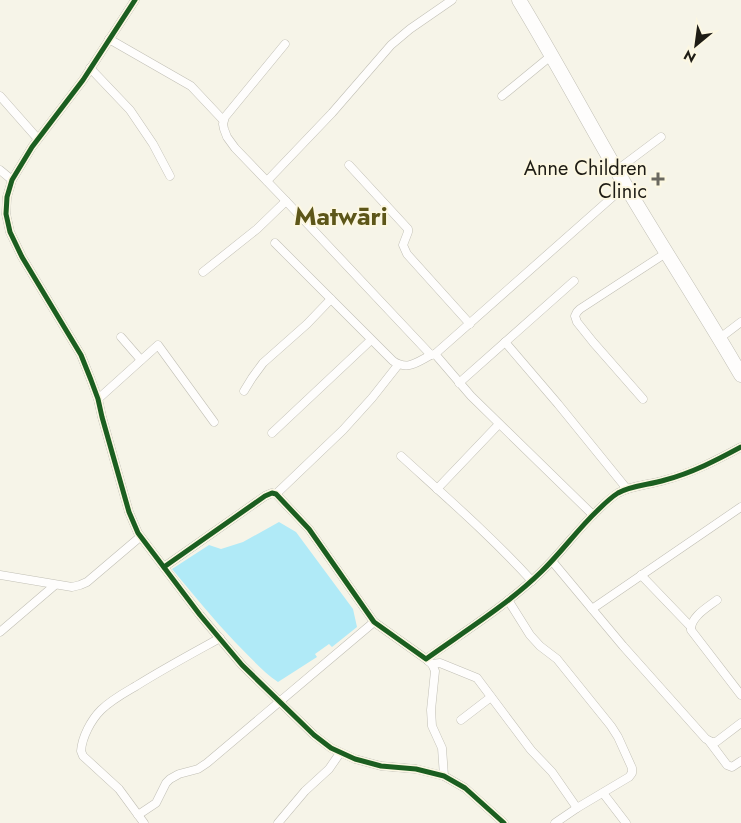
<svg xmlns="http://www.w3.org/2000/svg" width="741" height="823" font-family="Jost,sans-serif">
	<style>
		.water { fill: #b0eaf7 }
		.lines { fill: none; stroke-linecap: round; stroke-linejoin: round }
		.street-casing { stroke: #c1bfb5; stroke-width: 9 }
		.highway-casing { stroke: #c1bfb5; stroke-width: 15 }
		.street { stroke: #fefdfc; stroke-width: 8 }
		.highway { stroke: #fefdfc; stroke-width: 14 }
		.cycleway-casing { stroke: #fcf7e2; stroke-width: 8 }
		.cycleway { stroke: #1b5e20; stroke-width: 5 }
		.poi-dot { fill: #6a685f; stroke: #fcf7e2; stroke-width: 2 }
		.labels { text-anchor: middle; dominant-baseline: central; stroke-width: 4; stroke-linejoin: round; paint-order: stroke }
		.poi-label { font-size: 20px; fill: #1e1c15; stroke: #fcf7e2; text-anchor: end }
		.district-label { font-size: 25px; font-weight: bold; fill: #5d5619; stroke: #fcf7e2 }
	</style>
	<rect width="100%" height="100%" fill="#f6f4e8"/>
	<path class="water" d="M279,522L296,532L353,609L357,627L332,647L329,644L315,654L317,657L278,682C262,671 249,656 235,642C213,619 193,594 172,569L209,545L221,549L243,542Z"/>
	<g class="lines">
		<defs>
			<g id="street">
				<path d="M135,0L83,80L32,147L12,180L7,197L6,214L10,232L22,257L81,355L91,380L98,399L102,417L129,512L138,533L200,615L242,665L314,735L331,748L355,759L381,766L416,769L444,776L465,788L504,823"/>
				<path d="M109,39L191,86L223,120"/>
				<path d="M285,44L225,117L223,124L224,129L227,137L235,148L286,201L431,355L435,354L626,185"/>
				<path d="M90,68L130,110L153,144L170,176"/>
				<path d="M0,96L38,139"/>
				<path d="M502,96L552,55"/>
				<path d="M349,165L408,229V232L403,245L407,254L470,324"/>
				<path d="M0,170L12,180"/>
				<path d="M617,170L661,137"/>
				<path d="M267,181L332,113L391,45L410,29L452,0"/>
				<path d="M275,243L393,361C408,371 417,362 431,355"/>
				<path d="M203,272L257,229L286,201"/>
				<path d="M121,337L141,360"/>
				<path d="M720,338L741,322"/>
				<path d="M505,342L558,404L627,489"/>
				<path d="M435,354L471,396L593,515"/>
				<path d="M459,383L574,281"/>
				<path d="M244,391L252,378L263,363L307,324L331,299"/>
				<path d="M98,399L158,345L214,422"/>
				<path d="M643,399L593,342L577,322L575,316L577,312L580,309L666,253"/>
				<path d="M272,433L371,340"/>
				<path d="M401,456C446,497 491,536 532,581"/>
				<path d="M437,489L499,424"/>
				<path d="M276,494L343,430L372,398L398,365"/>
				<path d="M552,561L623,646L706,739L712,742H716L741,723"/>
				<path d="M164,567L265,496L272,493L276,494L309,529L374,622L426,659C465,631 507,605 541,572C561,553 577,530 597,511C603,505 610,498 618,493C632,485 649,485 665,480C692,473 717,460 741,447"/>
				<path d="M0,575L72,587L80,585L87,582L140,537"/>
				<path d="M641,575L691,627"/>
				<path d="M508,600L530,635L540,646L557,659L611,726L618,737L632,768V773L629,777L577,808L555,823"/>
				<path d="M717,600C708,607 690,617 691,630L741,695"/>
				<path d="M592,609L741,507"/>
				<path d="M0,632L55,585"/>
				<path d="M428,661L432,664L435,671L431,710L432,726L442,748L444,776"/>
				<path d="M432,664L440,663L477,678L531,750L552,772L577,808"/>
				<path d="M461,720L491,697"/>
				<path d="M709,741L727,765L732,767L741,761"/>
				<path d="M603,793L626,823"/>
				<path d="M138,815L156,803L166,783L170,779L179,774L198,769L207,763L374,622"/>
				<path d="M144,823L119,789L83,756L81,751C82,737 91,720 101,710C111,700 124,693 136,686C163,669 191,654 220,638"/>
				<path d="M278,823L305,791L329,769L340,753"/>
			</g>
			<path id="highway" d="M519,0C553,56 584,114 617,171C657,240 701,306 741,375"/>
		</defs>
		<use href="#street" class="street-casing"/>
		<use href="#highway" class="highway-casing"/>
		<use href="#street" class="street"/>
		<use href="#highway" class="highway"/>
		<defs>
			<g id="cycleway">
				<path d="M135,0L83,80L32,147L12,180L7,197L6,214L10,232L22,257L81,355L91,380L98,399L102,417L129,512L138,533L200,615L242,665L314,735L331,748L355,759L381,766L416,769L444,776L465,788L504,823"/>
				<path d="M164,567L265,496L272,493L276,494L309,529L374,622L426,659C465,631 507,605 541,572C561,553 577,530 597,511C603,505 610,498 618,493C632,485 649,485 665,480C692,473 717,460 741,447"/>
			</g>
		</defs>
		<use href="#cycleway" class="cycleway-casing"/>
		<use href="#cycleway" class="cycleway"/>
	</g>
	<path class="poi-dot" d="M655.5 171.5h5v5h5v5h-5v5h-5v-5h-5v-5h5z"/>
	<g class="labels">
		<g class="poi-label">
			<text x="647" y="168">Anne Children<tspan x="647" dy="23">Clinic</tspan></text>
		</g>
		<g class="district-label">
			<text x="341" y="216">Matwāri</text>
		</g>
	</g>
	<g transform="translate(696 45) rotate(209)" stroke="#fcf7e2" stroke-width="4" paint-order="stroke">
	<path d="M0-4L9 19L0 12L-9 19Z" fill="#1e1c15"/>
	<text y="-8" font-size="14" font-weight="bold" text-anchor="middle" fill="#1e1c15">N</text>
	</g>
</svg>
